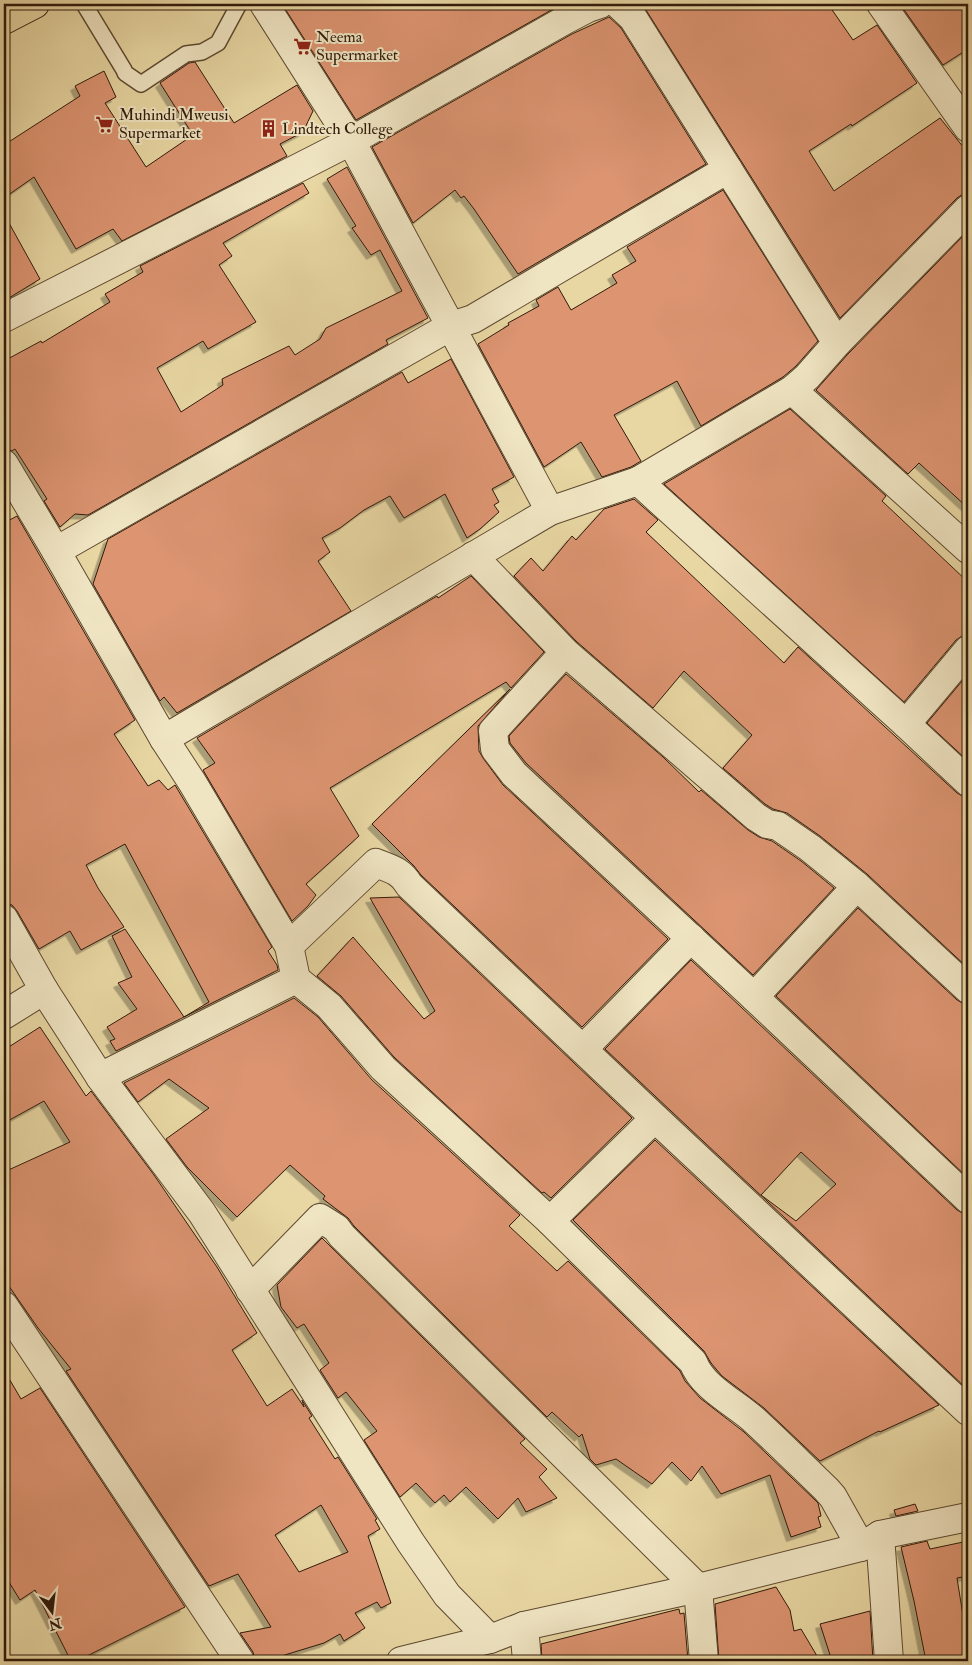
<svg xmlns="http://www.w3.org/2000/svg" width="972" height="1665" font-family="'IM FELL Double Pica',serif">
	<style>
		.building { fill: #dc9471; stroke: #301a0b; fill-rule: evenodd; filter: url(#shadow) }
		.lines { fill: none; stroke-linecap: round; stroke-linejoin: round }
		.service-casing { stroke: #5e4931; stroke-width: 18 }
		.minor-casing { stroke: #5e4931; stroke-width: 30 }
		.trunk-casing { stroke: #301a0b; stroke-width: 30 }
		.service { stroke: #f0e5c3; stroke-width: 15 }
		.minor { stroke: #f0e5c3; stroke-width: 28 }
		.trunk { stroke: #e8d7a3; stroke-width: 28 }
		.labels { text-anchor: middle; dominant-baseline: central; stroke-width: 4; stroke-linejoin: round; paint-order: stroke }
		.poi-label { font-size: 16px; fill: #301a0b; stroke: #f0e5c3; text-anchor: start }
	</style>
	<defs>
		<filter id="shadow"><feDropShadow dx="-4.5" dy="4.5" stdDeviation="0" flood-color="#0004"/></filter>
	</defs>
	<rect width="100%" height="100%" fill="#e8d7a3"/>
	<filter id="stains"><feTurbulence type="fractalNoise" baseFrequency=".004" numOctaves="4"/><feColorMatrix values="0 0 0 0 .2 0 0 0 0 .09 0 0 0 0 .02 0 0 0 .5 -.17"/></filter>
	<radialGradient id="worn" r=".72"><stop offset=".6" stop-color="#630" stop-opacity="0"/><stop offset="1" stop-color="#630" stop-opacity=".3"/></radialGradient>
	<g class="building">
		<path d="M282,4H562L356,120Z"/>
		<path d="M641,4H828L853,40L877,25L917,83L852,126L851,124L809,151L834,191L940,118L968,153V194H963L957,198L840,318L646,10Z"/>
		<path d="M900,4H968V49L943,65Z"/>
		<path d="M609,17L621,28L706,164L518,274L474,209L464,196L461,198L455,190L413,223L372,147L572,34Z"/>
		<path d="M195,62L234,123L297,85L313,111L303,132L280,144L287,156L122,241L113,229L76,249L34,177L4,198V145L80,96L75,86L104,71L116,97L105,103L146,167L193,135L160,83L189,63Z"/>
		<path d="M347,167L428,318L386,340L388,344L88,515L75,514L60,527L44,501L47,499L15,449L12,451L4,448V361L41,341L42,343L110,302L105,294L143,272L140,266L303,183L309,193L223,243L232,256L219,265L256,322L208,349L203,341L157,368L181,412L223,385L222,379L289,346L295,355L320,339L326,328L402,291L380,250L371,255L352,228L356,226L327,179Z"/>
		<path d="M723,190L818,341L796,366L783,377L701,426L677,381L614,415L641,461L631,467L602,477L581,442L544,467L478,344L509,325L508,323L539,306L536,300L558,287L571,310L617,283L612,275L636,261L627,247Z"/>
		<path d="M4,214L40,279L4,301Z"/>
		<path d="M968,231V508L919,463L908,474L816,390L848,354Z"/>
		<path d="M451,359L514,477L492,489L499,502L494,505L499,512L480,529L467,538L445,494L404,518L390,496L364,510L340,528L322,538L330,552L318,561L351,611L177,713L164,697L160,701L93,584L108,539L402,372L408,383Z"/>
		<path d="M790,409L886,496L882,501L968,582V635L962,636L956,640L904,702L664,484Z"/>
		<path d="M634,499L658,520L646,532L784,663L798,647L957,793L964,797H968V968L867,874L820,836L787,813L773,809L765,804L723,768L752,735L684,671L653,708L576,641L514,576L531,558L543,571L572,536L576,540L604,509Z"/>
		<path d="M17,516L135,720L114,734L148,786L159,780L168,790L175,785L272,947L268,951L277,965L278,970L116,1051L110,1041L115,1039L107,1027L137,1009L118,983L132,977L112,936L125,929L184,1017L209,1002L125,844L86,865L98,888L124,927L81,950L70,931L39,949L17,911L12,905L4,903V523Z"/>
		<path d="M471,576L544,652L511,688L506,682L330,788L359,836L306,884L316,895L308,906L292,921L203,770L215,763L197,738L437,596L438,598Z"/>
		<path d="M566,674L663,757L699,792L701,790L748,830L759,837L772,841L801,861L834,888L753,975L526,763L510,743L509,736Z"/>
		<path d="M968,674V761L927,723Z"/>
		<path d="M510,689L478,726L479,751L483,758L503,785L668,939L582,1027L421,875L414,866L372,824Z"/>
		<path d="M399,897L632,1118L551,1198L544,1192L542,1193L394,1057L341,996L317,976L353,937L424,1019L435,1011L370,898Z"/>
		<path d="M858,908L957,1000L964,1004H968V1178L776,996Z"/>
		<path d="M691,960L957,1210L964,1214H968V1386L966,1388L605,1049ZM801,1152L836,1184L796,1221L761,1195Z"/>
		<path d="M294,998L318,1017L372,1080L520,1215L509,1226L557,1271L568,1261L680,1371L685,1381L700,1398L744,1432L815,1500L818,1503L821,1516L818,1517L821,1527L791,1537L770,1475L721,1494L702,1466L691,1481L672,1462L652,1484L616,1459L596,1465L590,1459L582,1434L579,1437L552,1412L547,1417L354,1226L348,1218L323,1199L325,1196L290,1165L237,1217L187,1167L166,1139L209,1108L169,1079L138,1102L124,1083Z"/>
		<path d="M40,1027L86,1096L91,1091L154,1175L217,1267L257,1333L232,1350L267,1406L292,1389L304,1407L302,1400L312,1416L309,1418L335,1459L338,1457L377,1519L375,1520L380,1529L368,1536L391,1603L381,1608L377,1602L355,1613L365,1628L344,1641L340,1634L324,1643L265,1661H255L253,1652L240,1633L271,1627L238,1574L209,1586L66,1371L71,1369L38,1328L4,1279V1172L70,1142L44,1101L4,1123V1050ZM321,1505L348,1552L299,1572L275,1535Z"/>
		<path d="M655,1140L939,1405L880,1432L879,1431L820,1461L764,1408L722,1376L711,1363L704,1351L573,1220Z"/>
		<path d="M322,1238L525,1439L520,1443L547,1469L539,1477L557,1498L526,1512L518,1498L498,1519L466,1487L450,1502L444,1495L435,1503L416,1483L400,1497L364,1440L377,1431L346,1392L338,1398L320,1370L329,1363L304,1324L297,1328L281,1307L277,1285Z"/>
		<path d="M4,1370L21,1399L40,1388L185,1607L77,1661H71L35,1590L20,1600L4,1574Z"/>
		<path d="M915,1504L918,1511L896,1516L894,1510Z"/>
		<path d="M927,1541L930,1549L968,1541V1576L957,1578L965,1628H968V1661H926L914,1601L901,1547Z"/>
		<path d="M776,1587L790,1610L794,1631L801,1629L820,1661H719L715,1604Z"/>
		<path d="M679,1609L680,1614L684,1613L688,1661H542L541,1644Z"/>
		<path d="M870,1611L873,1661H832L820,1624Z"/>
	</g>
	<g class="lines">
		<defs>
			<path id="service" d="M84,4L124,70L125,73L141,84L186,54L202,52L218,43L239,4"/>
			<g id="minor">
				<path d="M264,4L351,141L550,511"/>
				<path d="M618,4L633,18L837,343"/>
				<path d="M881,4L968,128"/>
				<path d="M4,318L351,141L565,20L588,8L600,4"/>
				<path d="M792,390L968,549"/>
				<path d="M4,464L56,551L164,739L192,782L289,946L296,979L329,1006L383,1068L550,1221L693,1362C703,1388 734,1402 754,1420C778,1442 802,1466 826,1489L833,1497L861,1547"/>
				<path d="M638,481L906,724L968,782"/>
				<path d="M56,551L451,326L473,319L728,169"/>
				<path d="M473,556L565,652L756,817L767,824L778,826L810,848L857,886L968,989"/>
				<path d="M565,652L493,731L495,749L514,774L754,997L968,1199"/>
				<path d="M906,724L968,650"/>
				<path d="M164,739L550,511L638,481L792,390L807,377L837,343L968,209"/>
				<path d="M4,919L44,990L100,1077L202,1213L411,1543L447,1595L490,1639"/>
				<path d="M289,946L376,863C391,869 401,871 409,885L655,1118L968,1411"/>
				<path d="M754,997L857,886"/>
				<path d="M4,1015L44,990"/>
				<path d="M583,1049L691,938"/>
				<path d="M100,1077L296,979"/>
				<path d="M550,1221L655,1118"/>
				<path d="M250,1290L320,1218L336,1228L342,1236L698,1588L704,1661"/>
				<path d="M4,1306L240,1661"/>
				<path d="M880,1535L889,1661"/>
				<path d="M524,1626L527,1661"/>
				<path d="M401,1661L490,1639L524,1626L698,1588L861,1547L880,1535L968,1517"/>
			</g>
			<path id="trunk" d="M4,20L35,4"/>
		</defs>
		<use href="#service" class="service-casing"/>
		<use href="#minor" class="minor-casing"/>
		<use href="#trunk" class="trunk-casing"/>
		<use href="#service" class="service"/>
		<use href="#minor" class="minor"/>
		<use href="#trunk" class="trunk"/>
	</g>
	<defs>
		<symbol id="supermarket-bare" viewBox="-9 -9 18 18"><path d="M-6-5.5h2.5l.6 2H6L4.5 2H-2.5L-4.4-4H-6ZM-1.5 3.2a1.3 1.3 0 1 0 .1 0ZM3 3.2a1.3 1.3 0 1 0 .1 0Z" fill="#8f2418" stroke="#f0e5c3" stroke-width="2.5" paint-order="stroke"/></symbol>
		<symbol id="building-bare" viewBox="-9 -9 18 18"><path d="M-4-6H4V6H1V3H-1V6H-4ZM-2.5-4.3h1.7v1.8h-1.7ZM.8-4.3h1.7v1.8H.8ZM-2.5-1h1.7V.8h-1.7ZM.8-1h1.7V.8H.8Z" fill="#8f2418" stroke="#f0e5c3" stroke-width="2.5" paint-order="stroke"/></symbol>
	</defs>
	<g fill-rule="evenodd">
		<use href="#supermarket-bare" x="290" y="34" width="25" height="25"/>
		<use href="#supermarket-bare" x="92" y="112" width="25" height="25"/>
		<use href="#building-bare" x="256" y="116" width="25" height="25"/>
	</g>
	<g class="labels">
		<g class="poi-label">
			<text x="316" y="37">Neema<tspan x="316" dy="18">Supermarket</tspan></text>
			<text x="119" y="115">Muhindi Mweusi<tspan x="119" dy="18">Supermarket</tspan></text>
			<text x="282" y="129">Lindtech College</text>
		</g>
	</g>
	<rect width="972" height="1665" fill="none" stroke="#e8d7a3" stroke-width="20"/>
	<rect x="5" y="5" width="962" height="1655" fill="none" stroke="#301a0b" stroke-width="2.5"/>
	<rect x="10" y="10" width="952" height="1645" fill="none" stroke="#301a0b"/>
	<g transform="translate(52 1612) rotate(165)" stroke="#f0e5c3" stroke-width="4" paint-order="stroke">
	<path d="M0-4L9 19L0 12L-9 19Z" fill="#301a0b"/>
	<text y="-8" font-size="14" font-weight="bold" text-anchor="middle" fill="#301a0b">N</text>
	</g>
	<rect width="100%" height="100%" filter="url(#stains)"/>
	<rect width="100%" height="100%" fill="url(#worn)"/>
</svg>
